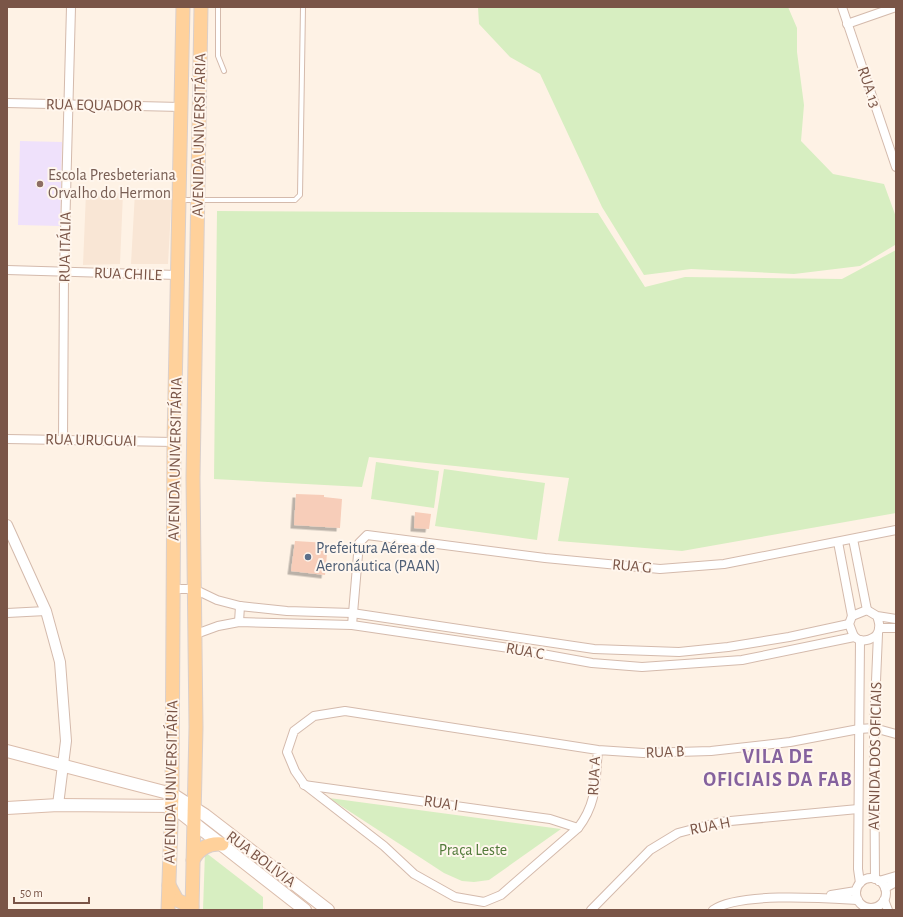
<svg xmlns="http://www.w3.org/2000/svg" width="903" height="917" font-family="'Alegreya Sans',sans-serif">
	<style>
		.residential { fill: #f9e6d5 }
		.education { fill: #efe1fb }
		.green { fill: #d7eec1 }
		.building { fill: #f7cdb9; filter: url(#shadow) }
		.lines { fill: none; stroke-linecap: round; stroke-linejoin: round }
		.service-casing { stroke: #d4baac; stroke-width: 6 }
		.minor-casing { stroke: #d4baac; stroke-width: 10 }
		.tertiary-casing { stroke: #d4baac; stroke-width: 12 }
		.secondary-casing { stroke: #dabcab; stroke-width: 14 }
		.primary-casing { stroke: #dacfcb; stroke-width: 15 }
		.service { stroke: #fff; stroke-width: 4 }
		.minor { stroke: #fff; stroke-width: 8 }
		.tertiary { stroke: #fff; stroke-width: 10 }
		.secondary { stroke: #fff; stroke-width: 12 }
		.primary { stroke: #ffd19b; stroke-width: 13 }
		.education-dot { fill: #8d6e63; stroke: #fff6ed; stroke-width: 1.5 }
		.service-dot { fill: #5c6f8a; stroke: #fff6ed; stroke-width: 1.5 }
		.labels { text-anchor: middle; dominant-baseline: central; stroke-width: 4; stroke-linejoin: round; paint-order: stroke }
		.street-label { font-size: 16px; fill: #7a5547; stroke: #fff6ed }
		.education-label { font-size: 16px; fill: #785e54; stroke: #fff6ed; text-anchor: start }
		.service-label { font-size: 16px; fill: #4e5e75; stroke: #fff6ed; text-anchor: start }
		.park-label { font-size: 16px; fill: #537b3b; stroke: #fff6ed }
		.district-label { font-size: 20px; font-weight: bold; letter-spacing: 1px; fill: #85629e; stroke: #fff6ed }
	</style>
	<defs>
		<filter id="shadow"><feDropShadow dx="-3.5" dy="3.5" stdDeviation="0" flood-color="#0004"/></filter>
	</defs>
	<rect width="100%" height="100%" fill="#fef2e5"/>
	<g class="residential">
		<path d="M135,192H172L168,264H131Z"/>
		<path d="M86,193H123L120,264L83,265Z"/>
	</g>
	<path class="education" d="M20,141L62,142L60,226L18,225Z"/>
	<g class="green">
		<path d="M478,7H788L797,28V52L804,105L801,141L833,174L884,184L896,217L895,245L860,266L794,274L691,269L644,275L602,207L540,74L510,57L479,24Z"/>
		<path d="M217,211L598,213L645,287L685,277L842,279L896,250V513L682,551L558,541L569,478L369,457L362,487L214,479Z"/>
		<path d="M376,462L439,471L434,508L371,499Z"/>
		<path d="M444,469L545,483L537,540L435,526Z"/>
		<path d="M329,798L561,829L489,880L474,882L462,881L444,873Z"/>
		<path d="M205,852L263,897V910H203Z"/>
	</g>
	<g class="building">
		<path d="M296,494L324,495V497L342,499L340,528L294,525Z"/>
		<path d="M415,512L431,514L429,529L414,528Z"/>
		<path d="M295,541L328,543L325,575L291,571Z"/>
	</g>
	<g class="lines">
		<defs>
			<g id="service">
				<path d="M218,7V56L224,71"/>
				<path d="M181,200H295L300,195L303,7"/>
			</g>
			<g id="minor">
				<path d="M842,7L896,167"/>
				<path d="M847,24L896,7"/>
				<path d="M7,103L181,107"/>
				<path d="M7,270L177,275"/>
				<path d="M7,439L174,442"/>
				<path d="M63,440L64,272L71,7"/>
				<path d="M853,539L867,610"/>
				<path d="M838,542L852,616"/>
				<path d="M174,589H194L217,600L240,606L287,611L352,613L594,649L679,652L728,647L789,637L849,624"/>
				<path d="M7,613L46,611"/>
				<path d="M877,616C878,619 880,624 879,628C879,639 861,645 854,636C852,633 851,628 849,624L852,616L867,610L877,616L896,619"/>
				<path d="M239,622L240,606"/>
				<path d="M352,625L359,543L367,535L545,558L660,569L724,564L896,530"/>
				<path d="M880,628H896"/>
				<path d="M196,634L218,626L239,622L352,625L509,648L592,663L642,667L742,660L854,637"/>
				<path d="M860,640L858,869L860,883"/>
				<path d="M598,750C595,780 598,802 578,828L501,895L484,902L455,897L414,874L384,846L304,784L295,771L287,752L294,731L314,716L345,711L598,750L643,753L711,751L790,742L859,729L874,728L896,734"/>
				<path d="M304,785L550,819L578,828"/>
				<circle cx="871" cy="893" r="15"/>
				<path d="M875,879L874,728L878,634"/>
				<path d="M879,881L896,876"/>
				<path d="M885,888L896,882"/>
				<path d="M831,895L856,891"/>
				<path d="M884,900L888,910"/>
				<path d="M591,910L650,850L678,833L720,822L858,809"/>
				<path d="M713,910C739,892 824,898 858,900"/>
			</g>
			<path id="tertiary" d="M7,525L46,611L60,662L66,741L58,805"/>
			<g id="secondary">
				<path d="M7,751L172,794L205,815L328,910"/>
				<path d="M7,808L58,805L172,806L305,910"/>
			</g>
			<g id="primary">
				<path d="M193,860C199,848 209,843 222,844"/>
				<path d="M169,885L177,900L192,907"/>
				<path d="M168,910L172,794L174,442L183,7"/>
				<path d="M192,910L196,727L193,478L201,7"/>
			</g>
		</defs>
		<use href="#service" class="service-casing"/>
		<use href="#minor" class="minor-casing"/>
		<use href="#tertiary" class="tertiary-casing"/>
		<use href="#secondary" class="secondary-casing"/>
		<use href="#primary" class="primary-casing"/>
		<use href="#service" class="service"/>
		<use href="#minor" class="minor"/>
		<use href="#tertiary" class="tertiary"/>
		<use href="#secondary" class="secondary"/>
		<use href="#primary" class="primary"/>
	</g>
	<circle class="education-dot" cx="40" cy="184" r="4"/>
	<circle class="service-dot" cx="308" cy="557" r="4"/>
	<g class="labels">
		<g class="street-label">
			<text transform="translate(869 87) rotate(71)">RUA 13</text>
			<text transform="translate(94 105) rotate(1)">RUA EQUADOR</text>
			<text transform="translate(199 135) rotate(-89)">AVENIDA UNIVERSITÁRIA</text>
			<text transform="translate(65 247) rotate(-89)">RUA ITÁLIA</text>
			<text transform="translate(128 274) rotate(2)">RUA CHILE</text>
			<text transform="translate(91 440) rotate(1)">RUA URUGUAI</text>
			<text transform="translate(175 459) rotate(-89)">AVENIDA UNIVERSITÁRIA</text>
			<text transform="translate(632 566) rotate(5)">RUA G</text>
			<text transform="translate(525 651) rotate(10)">RUA C</text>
			<text transform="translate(665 752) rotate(-2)">RUA B</text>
			<text transform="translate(875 756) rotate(-89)">AVENIDA DOS OFICIAIS</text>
			<text transform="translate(594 776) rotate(-87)">RUA A</text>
			<text transform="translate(171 782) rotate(-89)">AVENIDA UNIVERSITÁRIA</text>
			<text transform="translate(441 803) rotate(8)">RUA I</text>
			<text transform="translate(710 826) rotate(-11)">RUA H</text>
			<text transform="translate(261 859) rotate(37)">RUA BOLÍVIA</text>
		</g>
		<g class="education-label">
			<text x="48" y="175">Escola Presbeteriana<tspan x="48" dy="18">Orvalho do Hermon</tspan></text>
		</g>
		<g class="service-label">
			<text x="316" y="548">Prefeitura Aérea de<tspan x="316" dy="18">Aeronáutica (PAAN)</tspan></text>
		</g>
		<g class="park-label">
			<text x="473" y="850">Praça Leste</text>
		</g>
		<g class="district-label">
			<text x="778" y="757">VILA DE<tspan x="778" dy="23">OFICIAIS DA FAB</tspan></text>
		</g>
	</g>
	<rect width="903" height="917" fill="none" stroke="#7a5547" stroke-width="16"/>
	<path d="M14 897v6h75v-6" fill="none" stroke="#7a5547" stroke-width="2"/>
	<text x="20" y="897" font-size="12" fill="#7a5547" stroke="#fff6ed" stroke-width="3" paint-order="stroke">50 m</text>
</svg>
